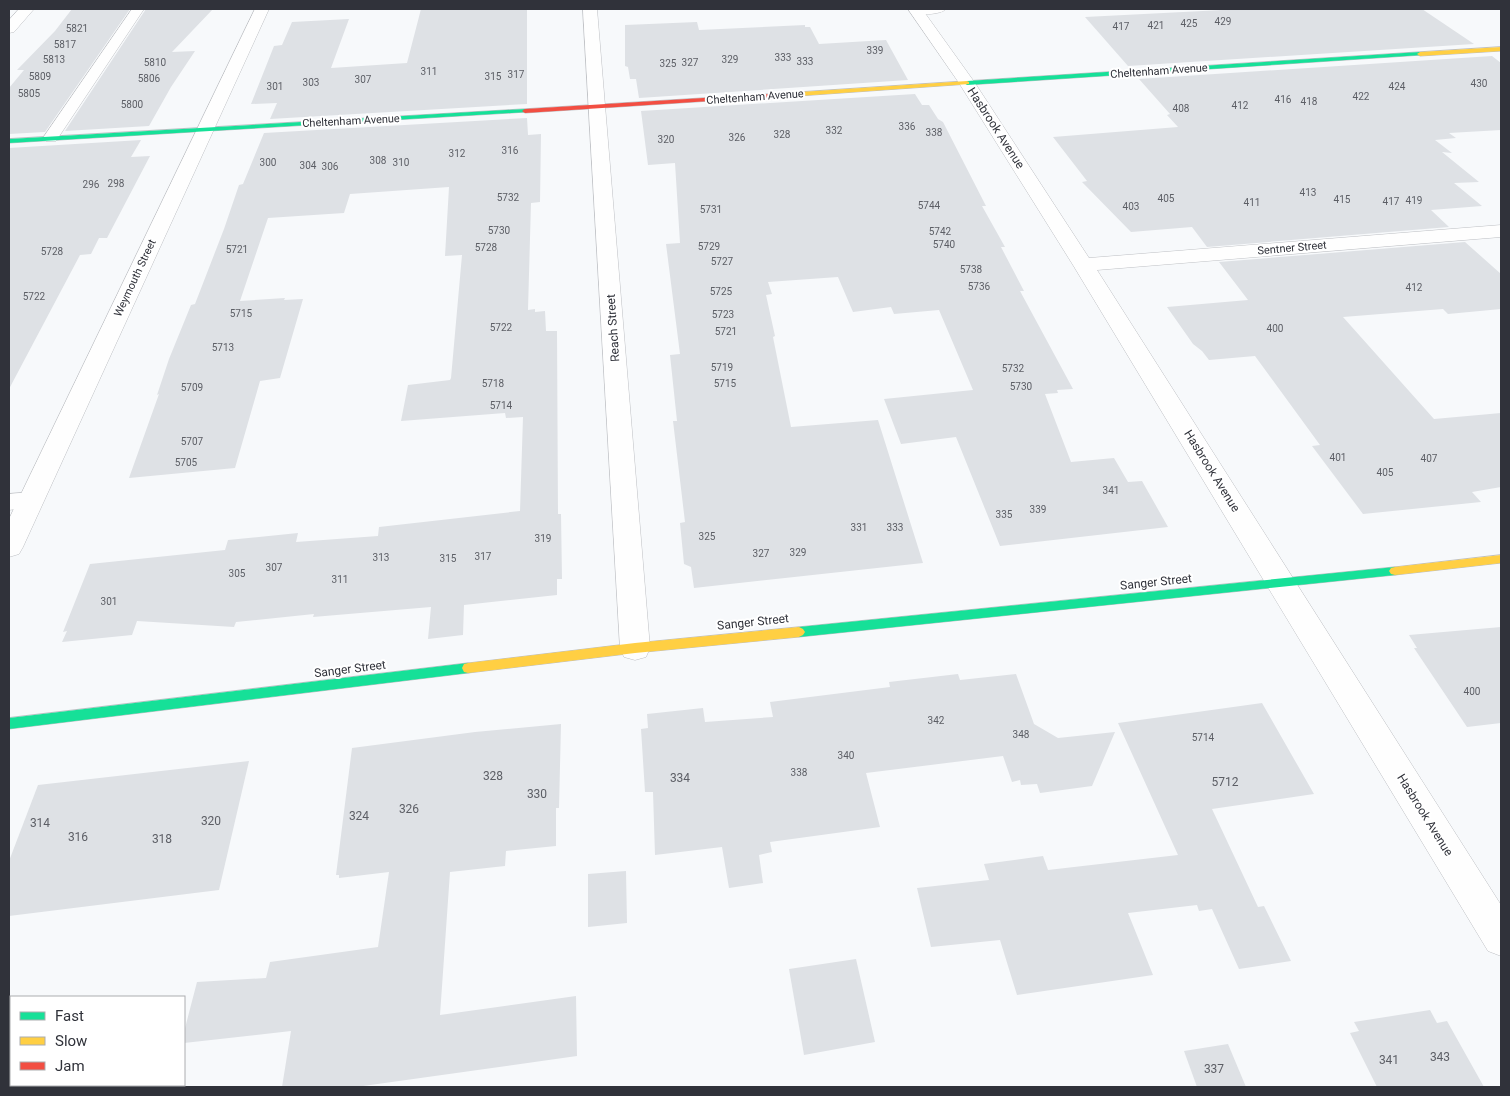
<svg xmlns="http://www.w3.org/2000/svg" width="1510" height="1096" font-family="Roboto,sans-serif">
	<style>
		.building { fill: #dee1e5 }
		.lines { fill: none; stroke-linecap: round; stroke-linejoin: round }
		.lane-casing { stroke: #bdbfc3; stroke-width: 1 }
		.street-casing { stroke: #bdbfc3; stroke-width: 1 }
		.fast-casing { stroke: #bdbfc3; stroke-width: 1 }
		.slow-casing { stroke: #bdbfc3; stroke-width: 1 }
		.jam-casing { stroke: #bdbfc3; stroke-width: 1 }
		.lane { fill: #fefefe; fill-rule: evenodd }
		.street { fill: #fefefe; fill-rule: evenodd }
		.fast { fill: #16e098; fill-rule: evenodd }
		.slow { fill: #ffcf43; fill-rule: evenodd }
		.jam { fill: #f24e42; fill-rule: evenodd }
		.labels { text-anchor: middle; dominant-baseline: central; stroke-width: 4; stroke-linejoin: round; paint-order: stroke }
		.number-label { font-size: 10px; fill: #5c5e65 }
		.far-street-label { font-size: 11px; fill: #30323a; stroke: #fff }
		.street-label { font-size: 12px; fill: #30323a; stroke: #fff }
		.near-number-label { font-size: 12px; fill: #5c5e65 }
	</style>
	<rect width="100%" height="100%" fill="#f7f9fb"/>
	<g class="building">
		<path d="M72,9H130L45,132L9,134V88L24,70H17L55,31Z"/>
		<path d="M146,9H213L172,52L195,51L171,87L149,126L65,131Z"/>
		<path d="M421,9H527V104L270,119L277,103L251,104L274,46L282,45L292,22L349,19L331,68L407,63Z"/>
		<path d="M1242,9H1422L1474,44L1128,66L1085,17Z"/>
		<path d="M697,22L699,30L805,25V27H810L819,44L886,40L908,80L639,98L636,79H630L628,67L625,66V25Z"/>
		<path d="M1492,56L1501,63V130L1449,133L1456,138L1435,140L1452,153L1442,152L1479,182L1454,183L1482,206L1431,210L1449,227L1207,247L1192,227L1131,232L1082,182L1087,181L1053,137L1178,127L1167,115L1170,114L1139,79Z"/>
		<path d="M915,94L922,105H929L938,119L943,122L986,206H982L1005,247H1001L1024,291H1020L1073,389L1057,390L1058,393L1045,394L1071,462L1114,458L1128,482L1142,481L1168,527L1000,546L956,437L901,444L884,399L973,390L939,310L894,314L891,307L853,312L838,277L768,282L772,294L766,295L775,336L773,337L791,427L878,420L923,563L694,588L691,567L684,564L680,523L685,522L673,421H677L670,355L680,354L666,244L680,243L675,163L648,165L641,111Z"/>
		<path d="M527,118L528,135L541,134L540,202L531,203L528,310L535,309V312L545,311L546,331H557L558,514H561L562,579H557V595L464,605L463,635L428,639L431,607L313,617L314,614L236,622L234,627L137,621L132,635L62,642L67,631L63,632L90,564L225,550L228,540L298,533L296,542L378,536L379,527L520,511L523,417L506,418L505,413L401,421L408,385L450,380L451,378L462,255L445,256L449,187L350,194L344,213L268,218L240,301L285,298L284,300L303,299L280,378L260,381L235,468L129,478L159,394L157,395L169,359L191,305L195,304L224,229L239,185L243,184L264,133Z"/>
		<path d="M141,140L131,157L150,156L107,238H99L91,254L80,255L9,389V148Z"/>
		<path d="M1465,242L1501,274V309L1448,314L1443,309L1343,317L1434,419L1501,413V487L1472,492L1481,502L1363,514L1312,446L1320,445L1255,356L1209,360L1202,351L1193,344L1167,307L1248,300L1219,262Z"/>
		<path d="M1501,627V723L1467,727L1414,648H1417L1409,635Z"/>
		<path d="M958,674L960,680L1016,674L1034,724L1058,738L1115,732L1092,786L1040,793L1037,784L1021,785L1020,780L1012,782L1003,756L866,773L880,827L770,842L772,852L759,855L763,883L729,888L722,847L655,855L653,792H645L641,729L648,728L647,714L703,708L705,722L773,717L770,702L890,687L889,682Z"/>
		<path d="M1262,703L1314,794L1212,809L1258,907L1264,906L1291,961L1239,969L1212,909L1199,911L1197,905L1128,913L1153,975L1017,995L1000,940L931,947L917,888L989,880L984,864L1043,856L1048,870L1178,855L1118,723Z"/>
		<path d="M561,724L559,808H556V846L506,851L505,866L450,872L440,1015L576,996L577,1056L356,1087H282L291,1031L184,1043V1032L197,982L266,978L270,962L378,947L389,872L339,878V875H336L352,748L475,732Z"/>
		<path d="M249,761L219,890L9,916V861L38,785Z"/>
		<path d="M626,871L627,923L588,927V874Z"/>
		<path d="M856,959L875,1042L804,1055L789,969Z"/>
		<path d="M1430,1010L1437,1023L1447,1021L1484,1087H1377L1350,1033L1359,1031L1354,1022Z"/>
		<path d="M1228,1044L1246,1087H1197L1184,1051Z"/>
	</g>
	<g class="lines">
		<defs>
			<g id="lane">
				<path d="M132,9H144L56,141H46L43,138Z"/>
				<path d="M911,9H946C940,15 921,15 912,13Z"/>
				<path d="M31,492L39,494L42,500L39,506L9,510V494Z"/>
			</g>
			<g id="street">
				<path d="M19,9H34L14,32L9,33V20Z"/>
				<path d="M255,9H269L23,547L19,554L9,557V519Z"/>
				<path d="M583,9H597L650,648L646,657L635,660L624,657L620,648Z"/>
				<path d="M908,9H922L975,83L1089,258L1501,225V237L1097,270L1501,905V956L1488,951L1073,265L959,83Z"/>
			</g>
			<g id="fast">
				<path d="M1420,52L1422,53V55L967,85L964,83L967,81Z"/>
				<path d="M525,109L527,110V112L9,143V139Z"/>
				<path d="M1395,567L1399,568L1401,571L1399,574L1395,575L799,637L795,635L793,632L795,629L799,627Z"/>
				<path d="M468,663L472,664L474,668L472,672L468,673L9,729V718Z"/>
			</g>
			<g id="slow">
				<path d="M1501,47V51L1420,56L1417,54L1420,52Z"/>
				<path d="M967,81L969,82V84L770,98L767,96L770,94Z"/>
				<path d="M1501,555V563L1395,575L1391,574L1389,571L1391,568L1395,567Z"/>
				<path d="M799,627L803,629L805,632L803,635L799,637L635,653L468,673L464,672L462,668L464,664L468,663L635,643Z"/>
			</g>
			<path id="jam" d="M770,94L773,96L772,97L525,113L522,111L525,109Z"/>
		</defs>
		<use href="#lane" class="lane-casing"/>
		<use href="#street" class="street-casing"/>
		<use href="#fast" class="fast-casing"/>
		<use href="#slow" class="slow-casing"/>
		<use href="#jam" class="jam-casing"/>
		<use href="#lane" class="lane"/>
		<use href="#street" class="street"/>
		<use href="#fast" class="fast"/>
		<use href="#slow" class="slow"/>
		<use href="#jam" class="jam"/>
	</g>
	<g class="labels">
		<g class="number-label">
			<text x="1223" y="21">429</text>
			<text x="1189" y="23">425</text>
			<text x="1156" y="25">421</text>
			<text x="1121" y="26">417</text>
			<text x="77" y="28">5821</text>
			<text x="65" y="44">5817</text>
			<text x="875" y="50">339</text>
			<text x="783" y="57">333</text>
			<text x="54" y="59">5813</text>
			<text x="730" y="59">329</text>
			<text x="805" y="61">333</text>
			<text x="155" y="62">5810</text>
			<text x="690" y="62">327</text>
			<text x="668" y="63">325</text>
			<text x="429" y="71">311</text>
			<text x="516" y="74">317</text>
			<text x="40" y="76">5809</text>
			<text x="493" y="76">315</text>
			<text x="149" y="78">5806</text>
			<text x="363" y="79">307</text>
			<text x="311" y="82">303</text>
			<text x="1479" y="83">430</text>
			<text x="275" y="86">301</text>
			<text x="1397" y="86">424</text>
			<text x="29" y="93">5805</text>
			<text x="1361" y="96">422</text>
			<text x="1283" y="99">416</text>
			<text x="1309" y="101">418</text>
			<text x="132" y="104">5800</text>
			<text x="1240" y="105">412</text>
			<text x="1181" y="108">408</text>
			<text x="907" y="126">336</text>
			<text x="834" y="130">332</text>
			<text x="934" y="132">338</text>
			<text x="782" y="134">328</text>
			<text x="737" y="137">326</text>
			<text x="666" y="139">320</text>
			<text x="510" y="150">316</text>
			<text x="457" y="153">312</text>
			<text x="378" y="160">308</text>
			<text x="268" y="162">300</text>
			<text x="401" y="162">310</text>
			<text x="308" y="165">304</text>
			<text x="330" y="166">306</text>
			<text x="116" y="183">298</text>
			<text x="91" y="184">296</text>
			<text x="1308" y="192">413</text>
			<text x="508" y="197">5732</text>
			<text x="1166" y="198">405</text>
			<text x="1342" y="199">415</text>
			<text x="1414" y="200">419</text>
			<text x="1391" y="201">417</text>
			<text x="1252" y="202">411</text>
			<text x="929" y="205">5744</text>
			<text x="1131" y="206">403</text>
			<text x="711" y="209">5731</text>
			<text x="499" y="230">5730</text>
			<text x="940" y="231">5742</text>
			<text x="944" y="244">5740</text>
			<text x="709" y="246">5729</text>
			<text x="486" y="247">5728</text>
			<text x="237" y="249">5721</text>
			<text x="52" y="251">5728</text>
			<text x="722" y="261">5727</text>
			<text x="971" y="269">5738</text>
			<text x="979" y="286">5736</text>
			<text x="1414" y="287">412</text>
			<text x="721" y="291">5725</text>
			<text x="34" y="296">5722</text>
			<text x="241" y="313">5715</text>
			<text x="723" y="314">5723</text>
			<text x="501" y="327">5722</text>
			<text x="1275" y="328">400</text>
			<text x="726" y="331">5721</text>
			<text x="223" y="347">5713</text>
			<text x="722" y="367">5719</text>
			<text x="1013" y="368">5732</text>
			<text x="493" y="383">5718</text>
			<text x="725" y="383">5715</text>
			<text x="1021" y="386">5730</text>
			<text x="192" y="387">5709</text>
			<text x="501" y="405">5714</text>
			<text x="192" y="441">5707</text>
			<text x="1338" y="457">401</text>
			<text x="1429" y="458">407</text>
			<text x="186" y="462">5705</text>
			<text x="1385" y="472">405</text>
			<text x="1111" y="490">341</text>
			<text x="1038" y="509">339</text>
			<text x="1004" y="514">335</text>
			<text x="859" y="527">331</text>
			<text x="895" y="527">333</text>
			<text x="707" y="536">325</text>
			<text x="543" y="538">319</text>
			<text x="798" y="552">329</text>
			<text x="761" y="553">327</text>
			<text x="483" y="556">317</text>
			<text x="381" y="557">313</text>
			<text x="448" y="558">315</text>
			<text x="274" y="567">307</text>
			<text x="237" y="573">305</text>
			<text x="340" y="579">311</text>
			<text x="109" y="601">301</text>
			<text x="1472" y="691">400</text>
			<text x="936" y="720">342</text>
			<text x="1021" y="734">348</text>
			<text x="1203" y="737">5714</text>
			<text x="846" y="755">340</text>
			<text x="799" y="772">338</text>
		</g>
		<g class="far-street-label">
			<text transform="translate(1159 71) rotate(-4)">Cheltenham Avenue</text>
			<text transform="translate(755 97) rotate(-4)">Cheltenham Avenue</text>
			<text transform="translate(351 121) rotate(-3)">Cheltenham Avenue</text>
			<text transform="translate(1292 248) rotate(-5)">Sentner Street</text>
			<text transform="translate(135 278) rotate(-65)">Weymouth Street</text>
		</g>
		<g class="street-label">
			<text transform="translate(996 128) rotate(57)">Hasbrook Avenue</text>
			<text transform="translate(613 328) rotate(-94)">Reach Street</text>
			<text transform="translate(1212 471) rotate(58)">Hasbrook Avenue</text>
			<text transform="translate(1156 582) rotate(-6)">Sanger Street</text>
			<text transform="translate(753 622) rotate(-6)">Sanger Street</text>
			<text transform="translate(350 669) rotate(-7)">Sanger Street</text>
			<text transform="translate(1425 815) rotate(58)">Hasbrook Avenue</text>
		</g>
		<g class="near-number-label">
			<text x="493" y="776">328</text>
			<text x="680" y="778">334</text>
			<text x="1225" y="782">5712</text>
			<text x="537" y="794">330</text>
			<text x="409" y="809">326</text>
			<text x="359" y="816">324</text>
			<text x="211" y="821">320</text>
			<text x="40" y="823">314</text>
			<text x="78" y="837">316</text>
			<text x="162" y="839">318</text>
			<text x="1440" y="1057">343</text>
			<text x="1389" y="1060">341</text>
			<text x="1214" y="1069">337</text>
		</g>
	</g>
	<rect width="1510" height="1096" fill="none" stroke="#30323a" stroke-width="20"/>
	<rect x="10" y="996" width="175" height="90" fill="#ffffff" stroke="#acadb0"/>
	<rect x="20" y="1012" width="25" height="8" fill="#16e098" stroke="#acadb0"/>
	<text x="55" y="1021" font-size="15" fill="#30323a">Fast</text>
	<rect x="20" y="1037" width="25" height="8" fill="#ffcf43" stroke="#acadb0"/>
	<text x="55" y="1046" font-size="15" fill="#30323a">Slow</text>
	<rect x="20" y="1062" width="25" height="8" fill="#f24e42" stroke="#acadb0"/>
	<text x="55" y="1071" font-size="15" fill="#30323a">Jam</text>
</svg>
